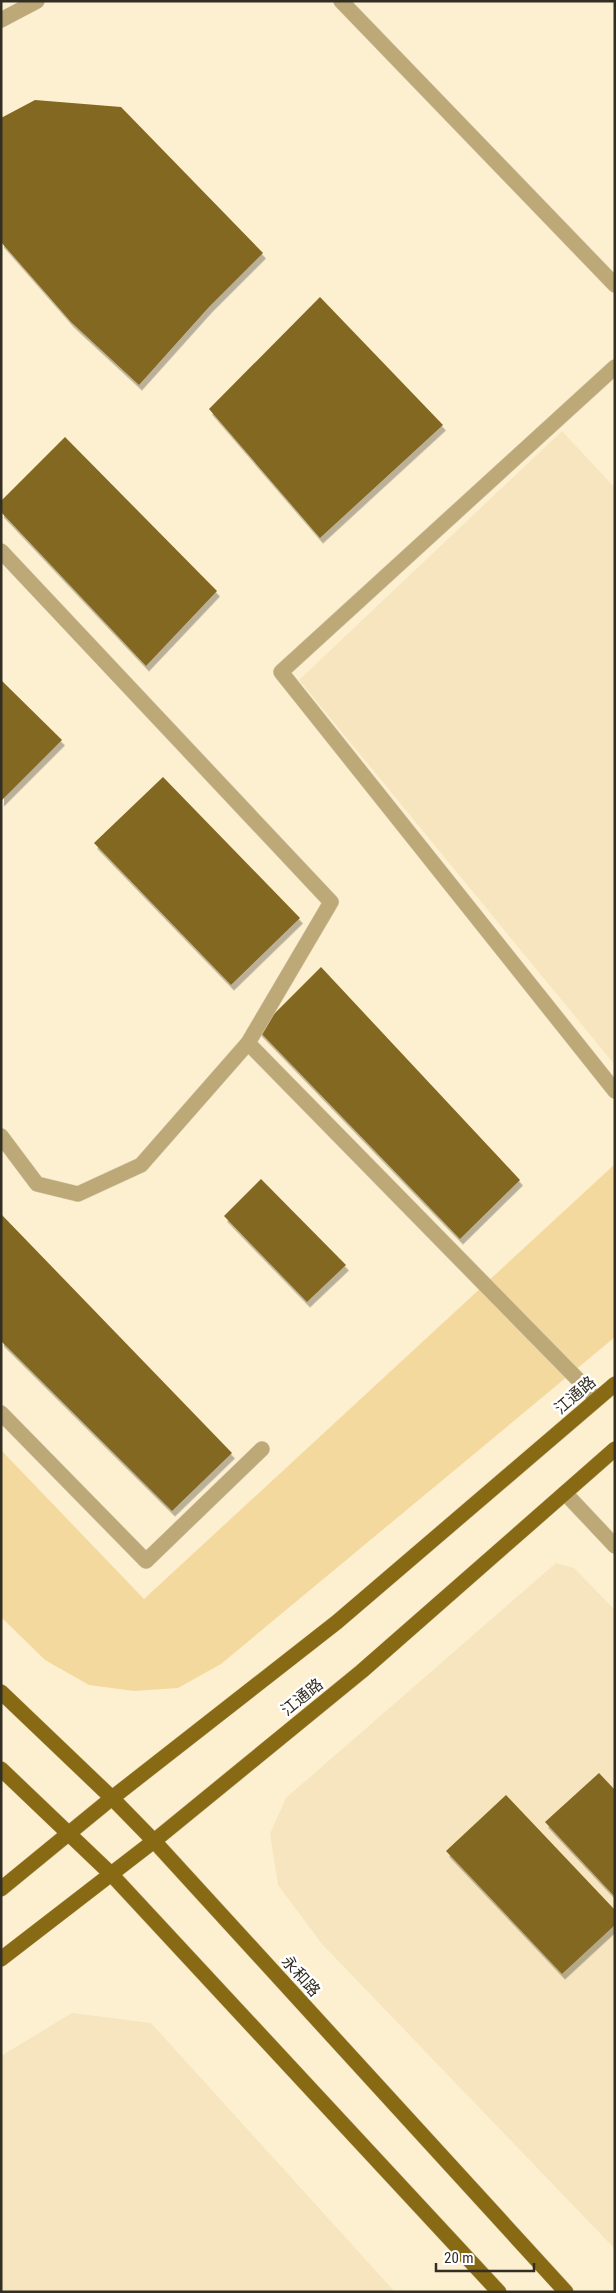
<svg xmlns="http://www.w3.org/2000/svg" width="616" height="2293" font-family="'Roboto Condensed','Noto Sans SC',sans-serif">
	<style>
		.built { fill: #f6e5be }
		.green { fill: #f3d99e }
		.building { fill: #836721; filter: url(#shadow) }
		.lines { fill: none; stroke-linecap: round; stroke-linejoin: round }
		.minor-casing { stroke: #d9cdb1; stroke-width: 16 }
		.major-casing { stroke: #d9cdb1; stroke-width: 16 }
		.minor { stroke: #bda878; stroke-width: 15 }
		.major { stroke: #896a14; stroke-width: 15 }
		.labels { text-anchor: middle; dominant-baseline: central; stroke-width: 5; stroke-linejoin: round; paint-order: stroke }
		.street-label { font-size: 16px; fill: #332e22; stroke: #fff }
	</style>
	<defs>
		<filter id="shadow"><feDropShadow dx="3" dy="5.5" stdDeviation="0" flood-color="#0004"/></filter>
	</defs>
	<rect width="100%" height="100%" fill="#fdf0d0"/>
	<g class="built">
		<path d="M562,431L615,488V1065L299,680Z"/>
		<path d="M556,1563L574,1568L615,1610V2249L322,1944L278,1885L270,1834L286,1798Z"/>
		<path d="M72,2013L151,2023L395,2292H1V2056Z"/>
	</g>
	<path class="green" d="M615,1164V1337L221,1664L178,1688L134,1691L89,1685L45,1660L1,1617V1450L144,1599Z"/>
	<g class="building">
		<path d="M35,100L121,107L263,253L209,307L139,385L71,322L1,242V118Z"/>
		<path d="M320,297L443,425L320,538L209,409Z"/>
		<path d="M65,437L217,591L146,666L1,512V501Z"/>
		<path d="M1,680L62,740L1,801Z"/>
		<path d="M163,777L300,918L231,985L94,843Z"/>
		<path d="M321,967L520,1180L460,1239L258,1030Z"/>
		<path d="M261,1179L346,1265L307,1302L224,1216Z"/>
		<path d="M1,1214L232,1453L172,1511L1,1341Z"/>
		<path d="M599,1773L615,1790V1897L545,1822Z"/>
		<path d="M506,1795L615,1910V1925L562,1974L446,1851Z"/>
	</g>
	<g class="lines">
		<defs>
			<g id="minor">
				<path d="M341,1L615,285"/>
				<path d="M1,20L37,1"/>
				<path d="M615,367L281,672L615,1091"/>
				<path d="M1,551L331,902L248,1043L141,1165L78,1194L37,1184L1,1136"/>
				<path d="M248,1043L597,1399"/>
				<path d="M1,1413L146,1561L262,1449"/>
				<path d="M565,1493L615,1546"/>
			</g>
			<g id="major">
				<path d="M1,1692L112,1798L154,1841L566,2292"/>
				<path d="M1,1769L111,1874L499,2292"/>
				<path d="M1,1889L112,1798L337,1622L615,1384"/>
				<path d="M1,1959L154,1841L362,1671L615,1449"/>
			</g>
		</defs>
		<use href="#minor" class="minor-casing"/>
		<use href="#major" class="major-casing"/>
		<use href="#minor" class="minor"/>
		<use href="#major" class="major"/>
	</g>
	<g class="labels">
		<g class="street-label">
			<text transform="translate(575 1395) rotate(-41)">江通路</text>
			<text transform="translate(302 1697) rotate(-39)">江通路</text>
			<text transform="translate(301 1976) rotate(48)">永和路</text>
		</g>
	</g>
	<rect width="616" height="2293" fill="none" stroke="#332e22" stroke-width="5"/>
	<path d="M436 2263v8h98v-8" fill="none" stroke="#332e22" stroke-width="2.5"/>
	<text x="444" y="2263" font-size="15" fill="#332e22" stroke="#ffffff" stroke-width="4" paint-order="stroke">20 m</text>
</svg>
